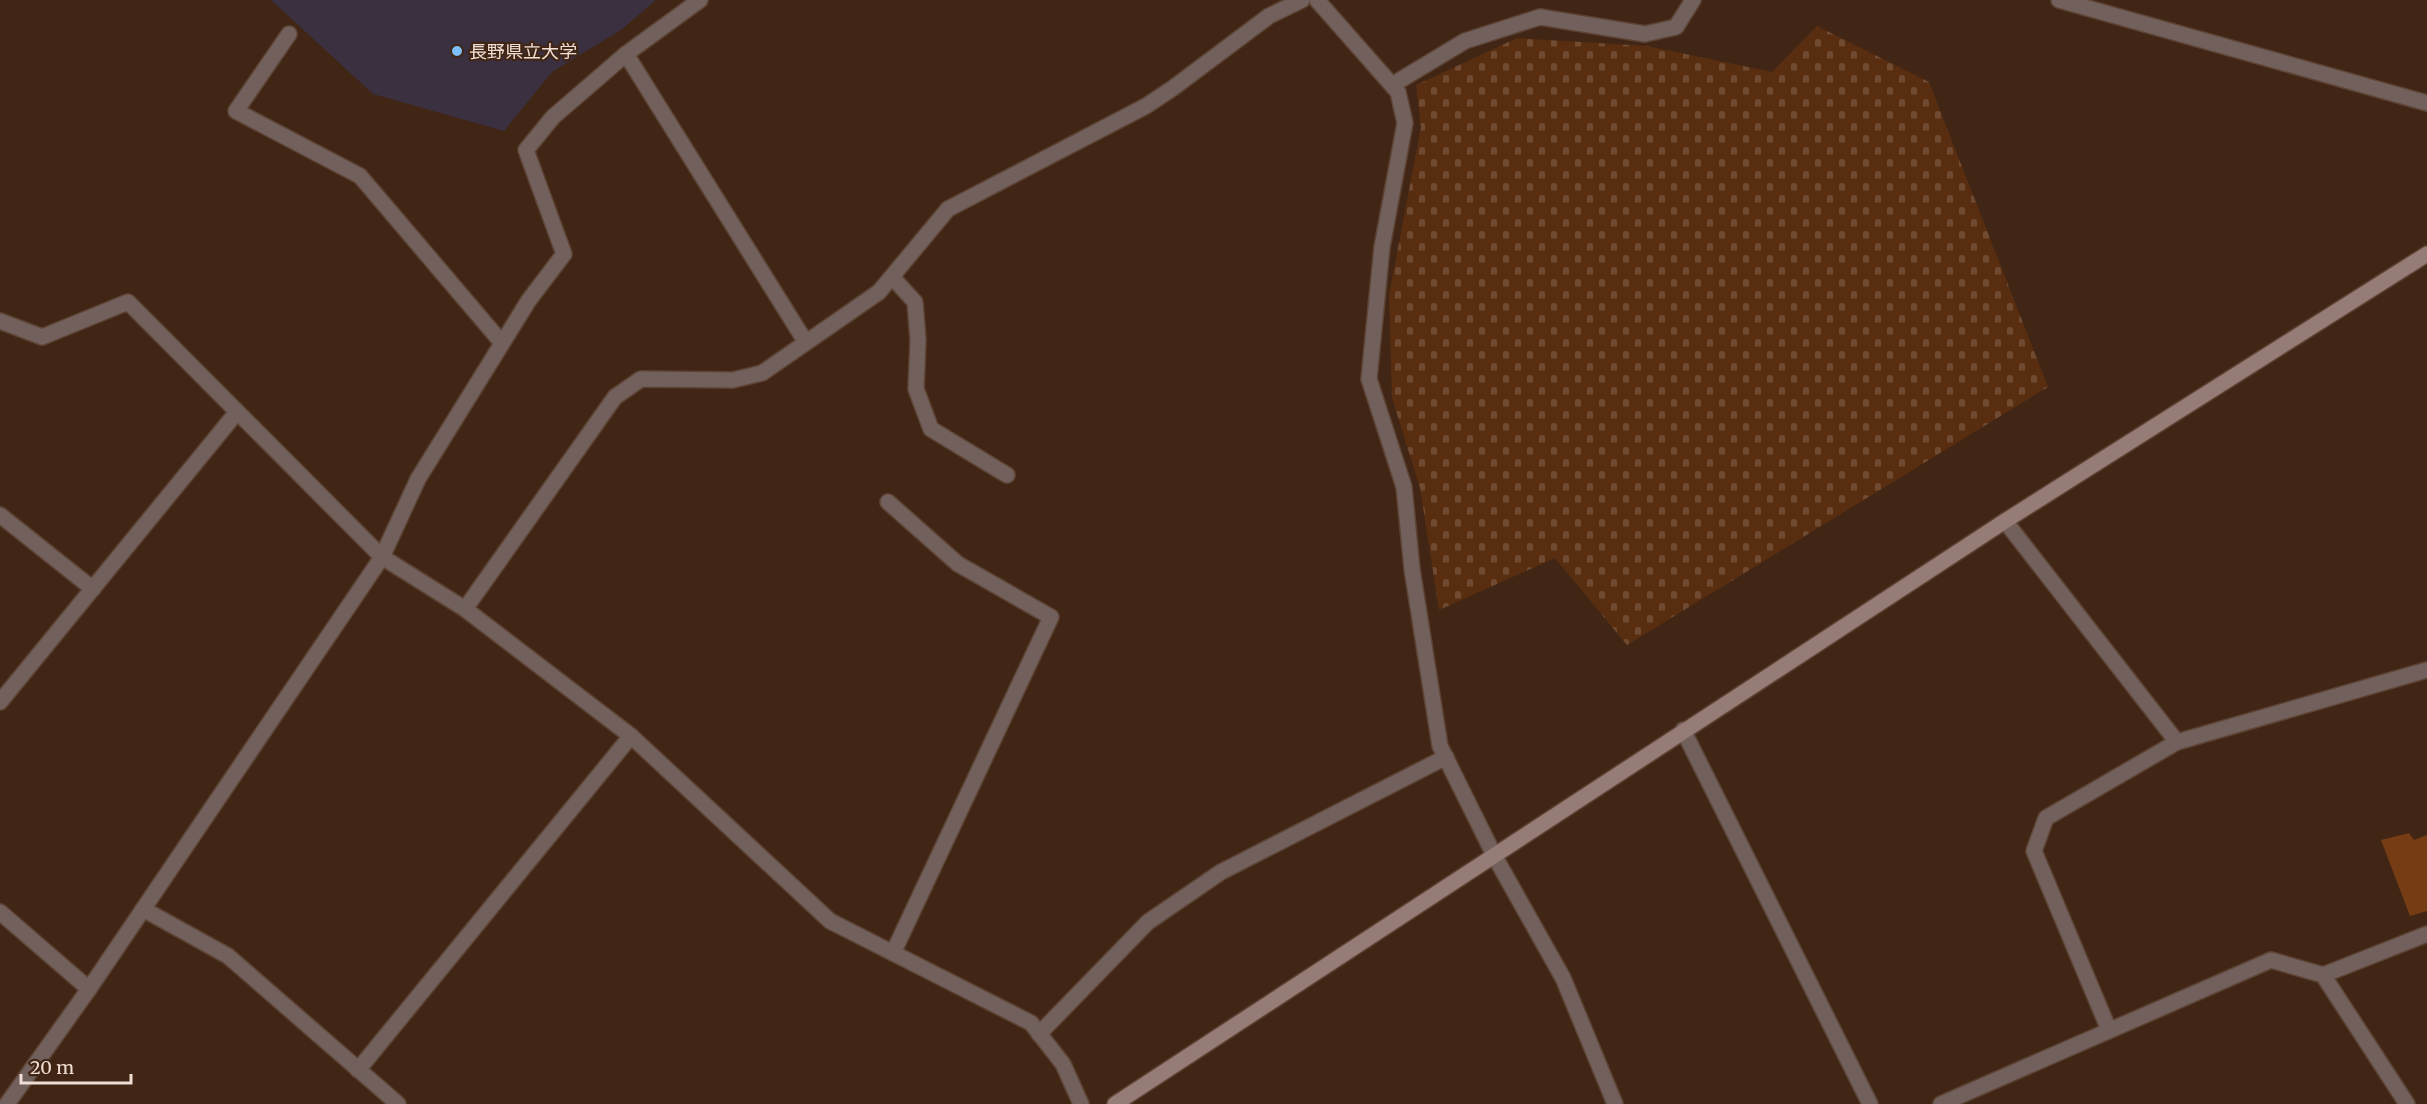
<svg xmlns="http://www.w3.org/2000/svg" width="2427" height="1104" font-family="Merriweather,'Noto Sans JP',serif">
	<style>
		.education { fill: #3a3040 }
		.cemetery { fill: url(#cemetery-stones) }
		.building { fill: #763d15 }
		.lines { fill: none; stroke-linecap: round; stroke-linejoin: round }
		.street-casing { stroke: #5d4334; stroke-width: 18 }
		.secondary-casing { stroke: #5d4334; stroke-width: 18 }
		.street { stroke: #71605c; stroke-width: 15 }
		.secondary { stroke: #967c76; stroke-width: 15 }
		.poi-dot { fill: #7cbef9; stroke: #412615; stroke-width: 2 }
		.labels { text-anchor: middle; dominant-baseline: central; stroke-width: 4.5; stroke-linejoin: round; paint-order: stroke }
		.poi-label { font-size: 18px; fill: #f0ded4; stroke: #412615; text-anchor: start }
	</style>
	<defs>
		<pattern id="cemetery-stones" width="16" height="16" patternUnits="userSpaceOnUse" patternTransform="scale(1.5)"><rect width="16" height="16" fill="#582d10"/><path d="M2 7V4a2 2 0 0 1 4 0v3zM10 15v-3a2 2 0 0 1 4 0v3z" fill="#704b32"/></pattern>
	</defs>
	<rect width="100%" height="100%" fill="#412615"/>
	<path class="education" d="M271,0H656L621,30L552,72L504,131L373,94Z"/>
	<path class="cemetery" d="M1817,26L1929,82L2048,387L1627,645L1555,558L1439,610L1420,488L1392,398L1389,295L1421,127L1416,85L1517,38L1647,46L1772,72Z"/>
	<path class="building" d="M2409,833L2414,840L2427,835V911L2410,916L2381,840Z"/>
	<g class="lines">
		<defs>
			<g id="street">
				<path d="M1317,0L1398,92L1405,123L1382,247L1369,379L1404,487L1412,569L1440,746L1495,857L1563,978L1615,1104"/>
				<path d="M2059,0L2427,103"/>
				<path d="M289,34L236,111L360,176L502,343"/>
				<path d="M626,54L805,341"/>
				<path d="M1392,85L1465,41L1540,17L1645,34L1676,27L1693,0"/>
				<path d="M892,277L915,302L918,340L916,389L931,429L1007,475"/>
				<path d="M0,321L42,337L128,302L382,557L465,609L615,397L641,379L733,380L762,373L879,292L948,209L1146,106L1173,88L1269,16L1302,0"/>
				<path d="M888,502L958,564L1051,617L893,953"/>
				<path d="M0,515L93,589"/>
				<path d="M2005,521L2177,742L2046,818L2034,851L2109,1030"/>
				<path d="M465,609L631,736L830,921L1031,1023L1063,1064L1081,1104"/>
				<path d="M0,702L237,412"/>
				<path d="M1683,730L1870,1104"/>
				<path d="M2177,742L2427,670"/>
				<path d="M143,909L228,956L398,1104"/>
				<path d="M0,912L89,989"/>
				<path d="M2323,975L2427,934"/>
				<path d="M1039,1034L1148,922L1221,872L1446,757"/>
				<path d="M358,1070L631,736"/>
				<path d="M7,1104L89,989L382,557L418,479L529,300L564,254L526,150L553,117L626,54L700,0"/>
				<path d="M1941,1104L2271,960L2323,975L2407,1104"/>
			</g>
			<path id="secondary" d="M1115,1104L2005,521L2427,254"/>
		</defs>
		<use href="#street" class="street-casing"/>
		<use href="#secondary" class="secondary-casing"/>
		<use href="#street" class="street"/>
		<use href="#secondary" class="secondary"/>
	</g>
	<circle class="poi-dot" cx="457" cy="51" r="6"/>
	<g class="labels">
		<g class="poi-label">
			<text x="469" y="51">長野県立大学</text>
		</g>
	</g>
	<path d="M21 1074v9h110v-9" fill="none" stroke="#f0ded4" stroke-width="3"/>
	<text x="30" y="1074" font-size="18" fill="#f0ded4" stroke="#412615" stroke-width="4.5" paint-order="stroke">20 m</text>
</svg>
